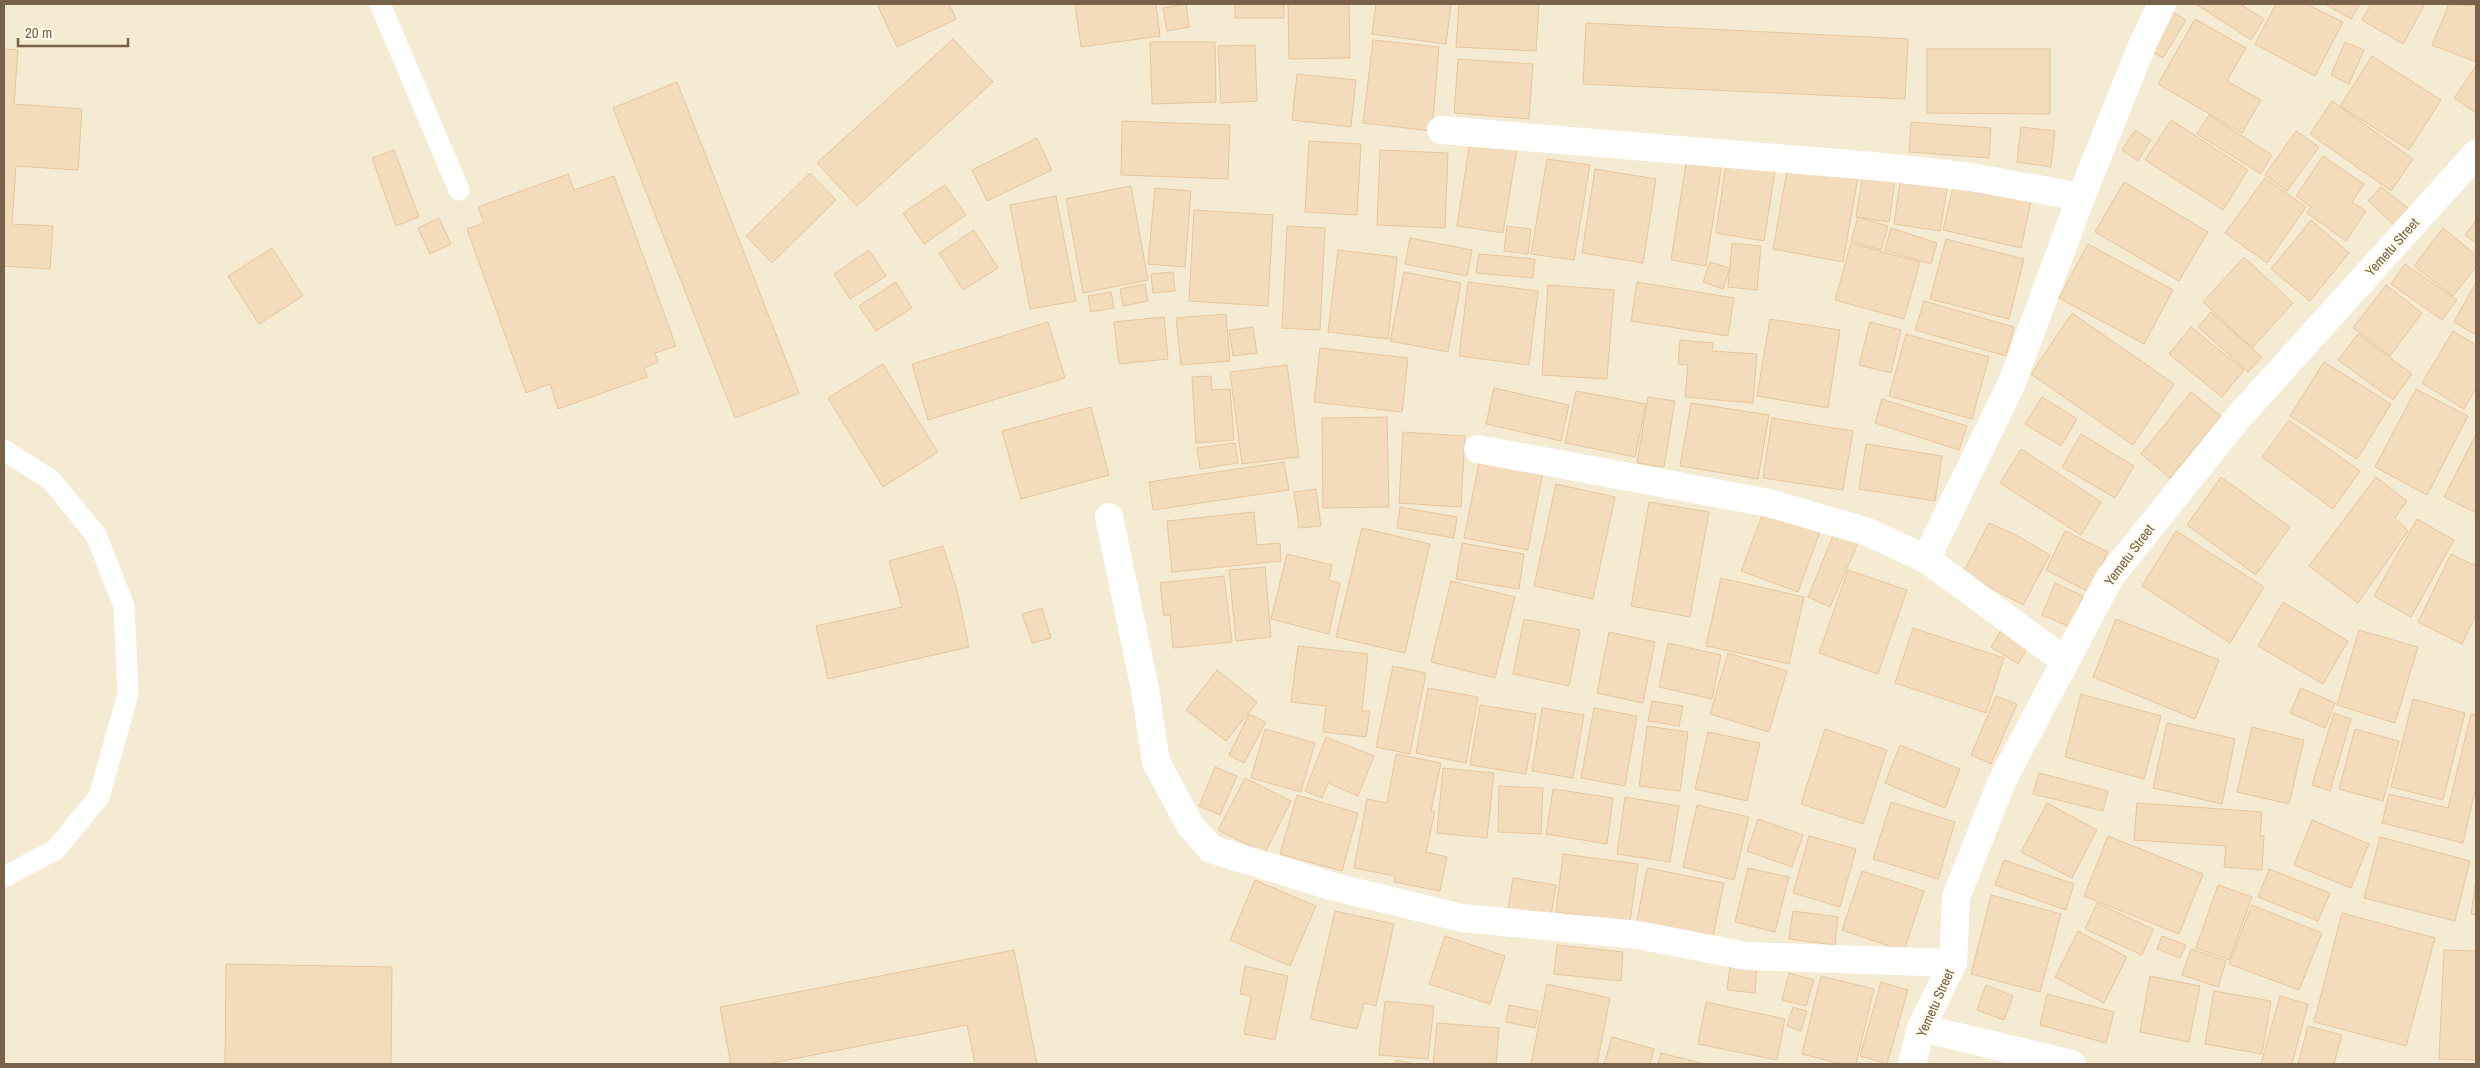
<svg xmlns="http://www.w3.org/2000/svg" width="2480" height="1068" font-family="'Archivo Narrow',sans-serif">
	<style>
		.residential { fill: #f5ebd2 }
		.building { fill: #f3dcbb; stroke: #e6c69b }
		.lines { fill: none; stroke-linecap: round; stroke-linejoin: round }
		.service { stroke: #fff; stroke-width: 21 }
		.minor { stroke: #fff; stroke-width: 28 }
		.labels { text-anchor: middle; dominant-baseline: central; stroke-width: 5; stroke-linejoin: round; paint-order: stroke }
		.street-label { font-size: 14px; fill: #776249; stroke: #fffbeb }
	</style>
	<rect width="100%" height="100%" fill="#fdf8e4"/>
	<rect class="residential" x="4" y="4" width="2472" height="1060"/>
	<g class="building">
		<path d="M877,4H949L956,19L897,47Z"/>
		<path d="M1075,4H1156L1160,36L1081,47Z"/>
		<path d="M1186,4L1189,27L1167,31L1163,8Z"/>
		<rect x="1235" y="4" width="49" height="14"/>
		<path d="M1288,4H1349L1350,58L1289,59Z"/>
		<path d="M1376,4H1451L1446,44L1372,34Z"/>
		<path d="M1459,4H1539L1536,51L1456,47Z"/>
		<path d="M2196,4H2240L2264,19L2251,40Z"/>
		<path d="M2276,4H2306L2343,22L2315,76L2255,44Z"/>
		<path d="M2325,4H2360L2351,19Z"/>
		<path d="M2371,4H2425L2403,44L2362,20Z"/>
		<path d="M2449,4L2476,6V62L2432,45Z"/>
		<path d="M2171,11L2186,20L2163,58L2148,49Z"/>
		<path d="M2195,19L2246,48L2227,81L2261,100L2242,133L2158,84Z"/>
		<path d="M1586,23L1908,39L1905,99L1583,84Z"/>
		<path d="M953,39L993,82L857,206L817,163Z"/>
		<path d="M1373,40L1439,47L1432,131L1363,123Z"/>
		<path d="M1150,42H1215L1216,102L1152,104Z"/>
		<path d="M2345,42L2364,50L2349,84L2331,75Z"/>
		<path d="M1255,45L1257,101L1221,103L1218,46Z"/>
		<path d="M4,49L18,50L14,104L82,109L78,170L16,166L12,224L53,226L50,269L4,266Z"/>
		<path d="M1927,49H2050V114L1927,113Z"/>
		<path d="M2372,56L2441,100L2409,150L2340,106Z"/>
		<path d="M1458,59L1533,64L1529,119L1454,113Z"/>
		<path d="M2476,66V113L2454,98Z"/>
		<path d="M1297,74L1356,80L1351,127L1292,120Z"/>
		<path d="M677,82L799,393L735,418L613,108Z"/>
		<path d="M2332,101L2413,159L2391,191L2310,134Z"/>
		<path d="M2209,115L2272,155L2261,174L2197,134Z"/>
		<path d="M2171,120L2248,170L2223,210L2145,160Z"/>
		<path d="M1122,121L1230,125L1228,179L1121,175Z"/>
		<path d="M1911,122L1991,128L1989,158L1909,152Z"/>
		<path d="M2021,127L2055,131L2051,167L2017,162Z"/>
		<path d="M2135,130L2151,140L2138,161L2122,150Z"/>
		<path d="M2296,131L2319,147L2287,191L2265,175Z"/>
		<path d="M1037,138L1052,170L987,201L972,170Z"/>
		<path d="M1309,141L1361,144L1357,215L1305,212Z"/>
		<path d="M1470,141L1517,149L1503,233L1457,226Z"/>
		<path d="M394,150L419,217L396,226L372,158Z"/>
		<path d="M1380,150L1448,153L1445,228L1377,225Z"/>
		<path d="M2323,156L2364,184L2352,202L2366,211L2346,241L2307,213L2311,207L2296,196Z"/>
		<path d="M1687,157L1722,163L1706,266L1671,260Z"/>
		<path d="M1547,159L1590,165L1574,260L1531,254Z"/>
		<path d="M1726,163L1775,171L1764,241L1716,233Z"/>
		<path d="M1788,165L1858,178L1843,262L1773,249Z"/>
		<path d="M1864,168L1896,173L1889,222L1856,217Z"/>
		<path d="M1595,169L1656,179L1643,263L1582,253Z"/>
		<path d="M810,173L836,200L772,263L746,236Z"/>
		<path d="M568,174L574,190L614,176L676,346L655,353L658,362L644,368L647,377L558,409L550,384L526,393L467,229L484,223L478,207Z"/>
		<path d="M1901,175L1948,183L1940,231L1894,224Z"/>
		<path d="M2265,178L2306,207L2267,263L2225,233Z"/>
		<path d="M1955,179L2032,197L2021,248L1943,230Z"/>
		<path d="M2124,182L2208,232L2179,281L2095,232Z"/>
		<path d="M945,185L966,215L924,244L903,213Z"/>
		<path d="M1131,186L1148,280L1083,293L1066,199Z"/>
		<path d="M2381,187L2408,208L2394,225L2368,201Z"/>
		<path d="M1155,188L1191,191L1185,267L1148,264Z"/>
		<path d="M1056,196L1076,301L1030,309L1010,205Z"/>
		<path d="M1194,210L1273,215L1268,306L1189,301Z"/>
		<path d="M1858,217L1888,226L1881,250L1851,241Z"/>
		<path d="M439,218L451,244L430,254L418,228Z"/>
		<path d="M2311,220L2349,253L2310,301L2271,269Z"/>
		<path d="M2476,220V243L2465,235Z"/>
		<path d="M1287,226L1325,228L1320,330L1282,328Z"/>
		<path d="M1507,226L1531,229L1528,254L1504,251Z"/>
		<path d="M1891,228L1937,243L1931,264L1885,250Z"/>
		<path d="M2443,228L2476,255V267L2453,296L2414,266Z"/>
		<path d="M974,230L998,268L963,290L939,253Z"/>
		<path d="M1410,238L1472,250L1467,276L1405,264Z"/>
		<path d="M1946,239L2024,259L2009,319L1930,299Z"/>
		<path d="M1732,243L1761,246L1757,290L1728,287Z"/>
		<path d="M1851,243L1920,262L1904,319L1835,300Z"/>
		<path d="M2088,244L2173,290L2144,344L2059,298Z"/>
		<path d="M272,248L303,296L259,324L228,276Z"/>
		<path d="M869,250L886,276L850,299L834,274Z"/>
		<path d="M1338,250L1397,257L1388,339L1328,332Z"/>
		<path d="M1479,254L1535,259L1533,278L1476,273Z"/>
		<path d="M2244,257L2293,303L2252,348L2203,302Z"/>
		<path d="M1710,262L1730,268L1723,289L1703,282Z"/>
		<path d="M2405,264L2457,300L2442,320L2391,284Z"/>
		<path d="M1173,272L1175,291L1153,293L1151,274Z"/>
		<path d="M1404,272L1461,283L1448,352L1390,341Z"/>
		<path d="M896,282L912,308L876,331L859,306Z"/>
		<path d="M1468,282L1538,291L1529,365L1459,356Z"/>
		<path d="M1637,282L1734,298L1728,336L1631,321Z"/>
		<path d="M2476,282V335L2454,322Z"/>
		<path d="M1145,284L1148,301L1123,306L1120,289Z"/>
		<path d="M1548,285L1614,290L1607,379L1542,375Z"/>
		<path d="M2386,285L2422,313L2390,356L2353,328Z"/>
		<path d="M1111,292L1114,308L1091,312L1088,296Z"/>
		<path d="M1924,301L2014,327L2006,356L1915,330Z"/>
		<path d="M2211,312L2262,357L2248,372L2198,327Z"/>
		<path d="M2072,313L2174,384L2133,445L2031,374Z"/>
		<path d="M1226,314L1230,361L1181,365L1176,318Z"/>
		<path d="M1164,317L1168,359L1119,364L1114,322Z"/>
		<path d="M1770,319L1840,330L1828,408L1757,396Z"/>
		<path d="M1048,322L1065,378L928,420L912,364Z"/>
		<path d="M1870,322L1901,330L1891,373L1859,365Z"/>
		<path d="M1253,327L1257,353L1233,356L1229,330Z"/>
		<path d="M2191,327L2244,370L2222,397L2169,354Z"/>
		<path d="M2453,331L2476,345V388L2464,409L2422,383Z"/>
		<path d="M1906,334L1989,357L1972,419L1889,396Z"/>
		<path d="M2358,334L2412,374L2393,400L2338,360Z"/>
		<path d="M1680,340L1713,343L1712,351L1757,354L1753,403L1685,397L1688,365L1678,364Z"/>
		<path d="M1320,348L1408,358L1402,412L1314,402Z"/>
		<path d="M2324,362L2391,404L2357,459L2290,416Z"/>
		<path d="M883,364L938,452L883,487L828,398Z"/>
		<path d="M1287,365L1299,457L1242,464L1230,372Z"/>
		<path d="M1211,376L1212,390L1230,389L1234,440L1196,443L1192,377Z"/>
		<path d="M1494,388L1569,405L1561,441L1486,424Z"/>
		<path d="M2416,389L2468,416L2427,495L2375,467Z"/>
		<path d="M1576,391L1646,404L1635,457L1565,443Z"/>
		<path d="M2191,392L2221,416L2170,478L2141,454Z"/>
		<path d="M1648,397L1675,401L1664,467L1637,463Z"/>
		<path d="M2042,397L2077,419L2061,446L2025,424Z"/>
		<path d="M1882,399L1967,426L1959,450L1875,423Z"/>
		<path d="M1691,403L1769,415L1758,479L1680,466Z"/>
		<path d="M1091,407L1109,475L1021,499L1002,431Z"/>
		<path d="M1387,417L1389,507L1323,508L1322,418Z"/>
		<path d="M1772,418L1853,431L1843,490L1763,478Z"/>
		<path d="M2289,420L2360,471L2333,509L2262,457Z"/>
		<path d="M1403,432L1465,436L1461,507L1399,503Z"/>
		<path d="M2081,434L2134,466L2115,498L2062,467Z"/>
		<path d="M2476,434V513L2444,497Z"/>
		<path d="M1235,443L1238,463L1200,469L1197,448Z"/>
		<path d="M1866,444L1942,456L1935,501L1859,489Z"/>
		<path d="M2021,449L2101,502L2081,535L2000,483Z"/>
		<path d="M1480,458L1543,471L1528,550L1464,538Z"/>
		<path d="M1284,462L1289,490L1153,510L1149,482Z"/>
		<path d="M2221,477L2290,527L2256,575L2187,525Z"/>
		<path d="M2376,477L2407,501L2395,518L2408,531L2358,603L2309,566Z"/>
		<path d="M1556,484L1615,497L1593,599L1534,586Z"/>
		<path d="M1316,489L1321,526L1299,528L1294,492Z"/>
		<path d="M1649,502L1709,512L1690,617L1631,606Z"/>
		<path d="M1400,507L1457,517L1454,538L1397,528Z"/>
		<path d="M1765,508L1821,529L1798,592L1741,571Z"/>
		<path d="M1254,512L1257,545L1280,543L1281,561L1172,572L1167,521Z"/>
		<path d="M2417,519L2454,540L2411,617L2374,596Z"/>
		<path d="M1989,523L2016,535L2050,555L2023,605L1963,573Z"/>
		<path d="M1362,528L1430,544L1405,653L1336,637Z"/>
		<path d="M1835,531L1859,541L1830,607L1808,597Z"/>
		<path d="M2065,531L2108,552L2089,592L2046,570Z"/>
		<path d="M2176,531L2264,587L2230,643L2142,586Z"/>
		<path d="M1462,543L1524,554L1519,589L1456,579Z"/>
		<path d="M943,546L958,594L969,647L828,679L816,626L902,607L889,561Z"/>
		<path d="M1287,554L1332,565L1329,580L1340,583L1329,634L1271,619Z"/>
		<path d="M2451,554L2476,566V615L2462,644L2418,622Z"/>
		<path d="M1265,567L1271,637L1236,641L1229,570Z"/>
		<path d="M1848,570L1907,590L1878,674L1819,653Z"/>
		<path d="M1224,576L1232,642L1173,648L1170,615L1164,616L1160,583Z"/>
		<path d="M1721,578L1804,597L1789,664L1706,646Z"/>
		<path d="M1451,581L1515,597L1495,678L1431,662Z"/>
		<path d="M2055,583L2083,596L2070,627L2042,615Z"/>
		<path d="M2283,602L2348,641L2323,684L2258,646Z"/>
		<path d="M1042,608L1051,638L1032,643L1022,614Z"/>
		<path d="M1524,619L1580,630L1569,686L1513,674Z"/>
		<path d="M2116,619L2219,660L2195,719L2093,677Z"/>
		<path d="M1913,628L2004,658L1986,713L1895,683Z"/>
		<path d="M2002,629L2029,646L2018,664L1991,647Z"/>
		<path d="M2359,630L2418,647L2395,723L2337,705Z"/>
		<path d="M1609,632L1655,642L1643,703L1597,693Z"/>
		<path d="M1668,643L1721,655L1712,699L1659,687Z"/>
		<path d="M1298,646L1368,654L1362,711H1370L1366,737L1323,732L1326,706L1291,702Z"/>
		<path d="M1728,653L1787,671L1769,732L1710,714Z"/>
		<path d="M1393,666L1426,673L1410,754L1376,747Z"/>
		<path d="M1217,670L1257,702L1226,741L1186,710Z"/>
		<path d="M1428,688L1478,697L1466,763L1416,753Z"/>
		<path d="M2301,688L2335,703L2325,728L2290,713Z"/>
		<path d="M2081,694L2161,716L2144,779L2065,757Z"/>
		<path d="M1996,696L2017,704L1991,764L1971,755Z"/>
		<path d="M2413,699L2465,713L2443,800L2391,787Z"/>
		<path d="M1652,701L1683,706L1679,726L1648,721Z"/>
		<path d="M1480,705L1536,714L1526,774L1470,765Z"/>
		<path d="M1542,708L1584,715L1573,778L1532,771Z"/>
		<path d="M1594,708L1637,716L1625,786L1581,778Z"/>
		<path d="M2334,713L2351,719L2330,791L2312,785Z"/>
		<path d="M1249,714L1266,722L1244,763L1229,755Z"/>
		<path d="M2471,714L2476,715V787L2463,843L2382,823L2389,794L2448,808Z"/>
		<path d="M2167,723L2235,739L2222,804L2153,788Z"/>
		<path d="M1647,726L1688,732L1680,791L1639,786Z"/>
		<path d="M2252,727L2304,740L2289,804L2237,792Z"/>
		<path d="M1265,729L1315,743L1301,792L1251,778Z"/>
		<path d="M1825,729L1887,750L1863,824L1801,804Z"/>
		<path d="M2355,729L2399,741L2383,801L2339,789Z"/>
		<path d="M1708,732L1760,743L1747,801L1695,789Z"/>
		<path d="M1326,737L1374,756L1358,796L1328,783L1322,798L1305,791Z"/>
		<path d="M1900,745L1960,769L1945,808L1885,783Z"/>
		<path d="M1396,754L1441,763L1431,811H1435L1426,852L1447,857L1440,891L1394,882L1395,876L1354,868L1367,799L1387,803Z"/>
		<path d="M1215,767L1237,776L1220,815L1199,806Z"/>
		<path d="M1443,768L1494,773L1487,838L1437,833Z"/>
		<path d="M2039,773L2108,791L2103,811L2033,794Z"/>
		<path d="M1245,778L1291,801L1265,853L1218,830Z"/>
		<path d="M1499,786L1543,788L1541,834L1498,832Z"/>
		<path d="M1553,789L1613,798L1607,844L1546,834Z"/>
		<path d="M1297,795L1358,813L1342,871L1280,854Z"/>
		<path d="M1625,797L1679,806L1670,862L1617,854Z"/>
		<path d="M1891,802L1955,822L1938,879L1873,859Z"/>
		<path d="M2047,803L2097,830L2072,878L2021,852Z"/>
		<path d="M2137,803L2262,812L2260,836H2264L2262,870L2224,867L2226,846L2134,840Z"/>
		<path d="M1697,805L1749,817L1734,880L1683,867Z"/>
		<path d="M1758,819L1803,835L1792,867L1747,851Z"/>
		<path d="M2312,820L2369,844L2351,888L2294,865Z"/>
		<path d="M1809,836L1856,849L1840,907L1793,893Z"/>
		<path d="M2108,836L2203,874L2179,934L2084,896Z"/>
		<path d="M2380,837L2470,861L2455,921L2364,898Z"/>
		<path d="M1563,854L1638,864L1630,922L1556,912Z"/>
		<path d="M2004,860L2074,884L2066,910L1995,885Z"/>
		<path d="M1647,868L1724,883L1712,941L1636,926Z"/>
		<path d="M1748,868L1789,877L1775,932L1735,922Z"/>
		<path d="M2269,869L2330,893L2318,921L2258,897Z"/>
		<path d="M1862,871L1924,891L1904,951L1842,930Z"/>
		<path d="M1513,878L1556,885L1550,923L1507,916Z"/>
		<path d="M2476,878V915L2471,914Z"/>
		<path d="M1255,880L1316,906L1290,966L1230,940Z"/>
		<path d="M2218,885L2252,897L2229,960L2196,948Z"/>
		<path d="M1991,895L2061,914L2040,992L1971,974Z"/>
		<path d="M2097,903L2153,929L2142,955L2085,929Z"/>
		<path d="M2252,905L2322,933L2299,990L2229,964Z"/>
		<path d="M1335,911L1394,924L1376,1006L1364,1003L1357,1029L1310,1019Z"/>
		<path d="M1793,911L1838,917L1835,945L1789,939Z"/>
		<path d="M2342,913L2435,938L2406,1046L2314,1022Z"/>
		<path d="M2078,931L2127,957L2104,1003L2055,977Z"/>
		<path d="M1445,936L1505,956L1490,1004L1429,984Z"/>
		<path d="M2162,936L2186,945L2180,958L2157,949Z"/>
		<path d="M1557,945L1623,952L1621,981L1554,974Z"/>
		<path d="M2191,949L2226,961L2218,987L2182,975Z"/>
		<path d="M1014,950L1037,1064H975L967,1025L767,1064H731L720,1007Z"/>
		<path d="M2444,950L2476,951V1060L2439,1059Z"/>
		<path d="M226,964L392,967L391,1064H225Z"/>
		<path d="M1730,965L1757,968L1755,993L1727,990Z"/>
		<path d="M1245,966L1288,976L1275,1040L1244,1034L1251,996L1240,994Z"/>
		<path d="M1789,973L1814,980L1806,1006L1782,1000Z"/>
		<path d="M1821,976L1874,989L1856,1064H1841L1802,1054Z"/>
		<path d="M2150,976L2200,986L2189,1042L2140,1032Z"/>
		<path d="M1881,982L1908,990L1887,1064L1860,1056Z"/>
		<path d="M1547,984L1610,998L1597,1064H1531Z"/>
		<path d="M1986,985L2013,996L2004,1020L1977,1010Z"/>
		<path d="M2214,991L2271,1001L2262,1054L2205,1044Z"/>
		<path d="M2047,994L2114,1012L2106,1043L2040,1025Z"/>
		<path d="M2280,996L2308,1004L2292,1064H2261Z"/>
		<path d="M1385,1001L1434,1006L1428,1059L1379,1055Z"/>
		<path d="M1706,1002L1785,1019L1777,1060L1698,1044Z"/>
		<path d="M1509,1005L1539,1011L1535,1028L1506,1022Z"/>
		<path d="M1793,1007L1807,1011L1801,1031L1787,1026Z"/>
		<path d="M1437,1023L1499,1028L1496,1064H1433Z"/>
		<path d="M2308,1026L2342,1035L2334,1064H2298Z"/>
		<path d="M1612,1037L1654,1049L1650,1064H1604Z"/>
		<path d="M1661,1053L1705,1064H1658Z"/>
		<path d="M1396,1060L1415,1064H1395Z"/>
	</g>
	<g class="lines">
		<g class="service">
			<path d="M380,4L459,190"/>
			<path d="M4,450L51,480L96,535L124,606L128,694L99,797L55,850L4,877"/>
		</g>
		<g class="minor">
			<path d="M1441,130L1884,167L1971,177L2081,197"/>
			<path d="M1478,449L1769,503L1868,532L1926,559L2064,660"/>
			<path d="M1109,517L1145,689L1156,762L1190,825L1211,849L1331,886L1462,918L1638,935L1746,956L1953,963"/>
			<path d="M1926,559L2011,385L2081,197L2144,41L2162,4"/>
			<path d="M1921,1028L2072,1064"/>
			<path d="M1912,1064L1921,1028L1953,963L1956,897L2002,781L2110,577L2237,419L2476,154"/>
		</g>
	</g>
	<g class="labels">
		<g class="street-label">
			<text transform="translate(2392 247) rotate(-48)">Yemetu Street</text>
			<text transform="translate(2129 555) rotate(-53)">Yemetu Street</text>
			<text transform="translate(1935 1003) rotate(-66)">Yemetu Street</text>
		</g>
	</g>
	<rect width="2480" height="1068" fill="none" stroke="#776249" stroke-width="10"/>
	<path d="M18 38v8h110v-8" fill="none" stroke="#776249" stroke-width="2.5"/>
	<text x="25" y="38" font-size="15" fill="#776249" stroke="#fffbeb" stroke-width="4" paint-order="stroke">20 m</text>
</svg>
